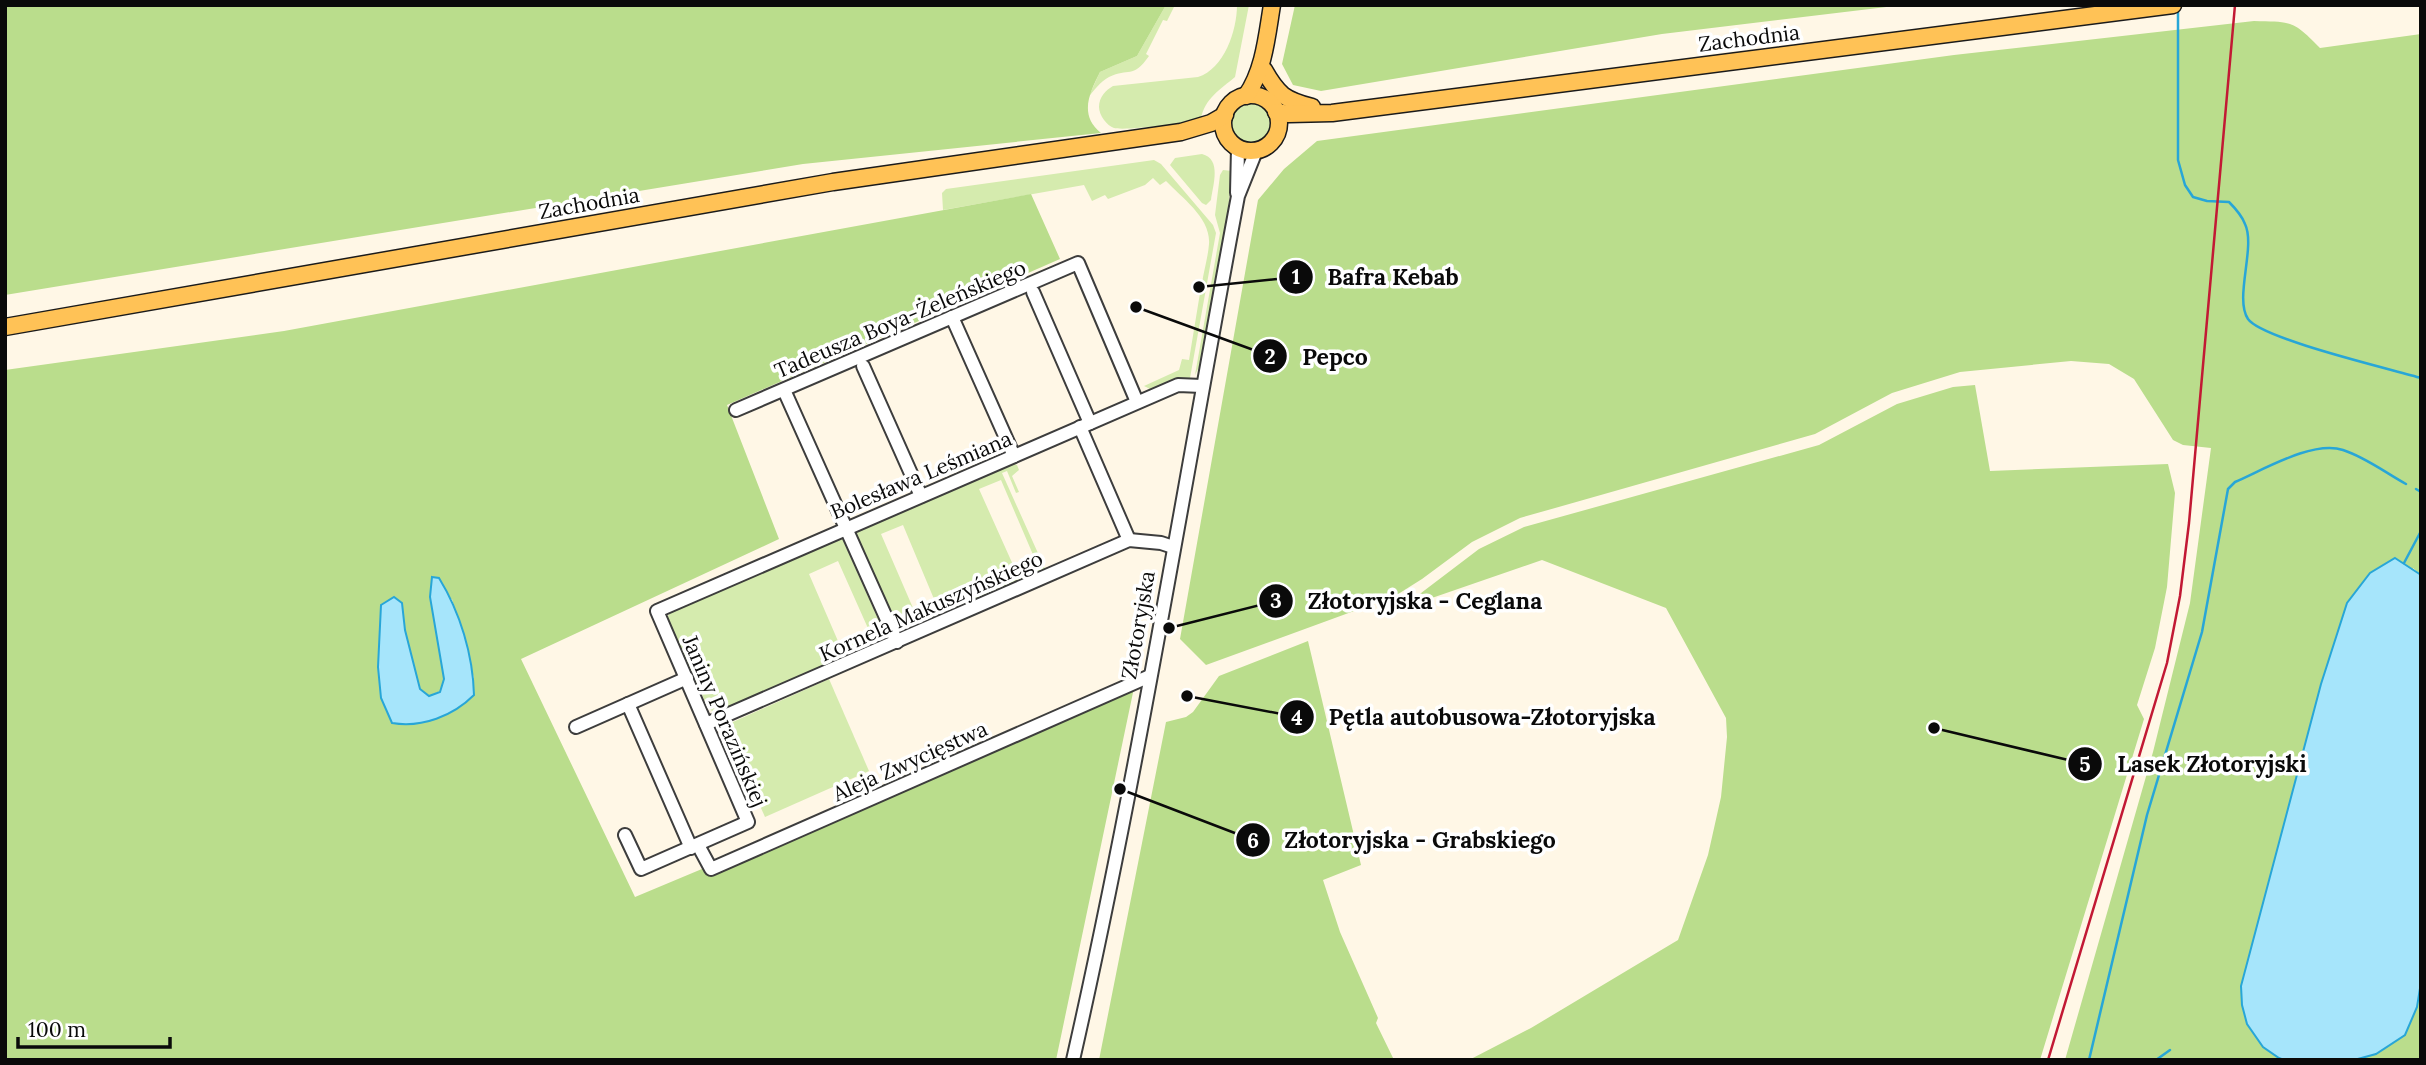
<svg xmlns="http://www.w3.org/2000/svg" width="2426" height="1065" font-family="Lora,serif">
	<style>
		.green { fill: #d5ebae; fill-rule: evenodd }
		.forest { fill: #badd8c; fill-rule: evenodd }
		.water { fill: #a6e5fb; stroke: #28a6d7; stroke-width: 2 }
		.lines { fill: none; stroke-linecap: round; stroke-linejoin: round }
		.stream { stroke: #28a6d7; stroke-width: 2.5 }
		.minor-casing { stroke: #3d3d3d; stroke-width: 16 }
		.major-casing { stroke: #1b1b1b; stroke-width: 19 }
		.minor { stroke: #fff; stroke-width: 12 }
		.major { stroke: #ffc256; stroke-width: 16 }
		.rail { stroke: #c21934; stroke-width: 2.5 }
		.labels { text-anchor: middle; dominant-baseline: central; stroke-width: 7; stroke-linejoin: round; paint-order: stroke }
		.street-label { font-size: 21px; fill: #0a0a0a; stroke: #fff }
		.leader { fill: none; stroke: #0a0a0a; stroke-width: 2.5 }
		.callout-dot { fill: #0a0a0a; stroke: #fff; stroke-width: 2.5 }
		.mark-label { font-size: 21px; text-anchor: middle; font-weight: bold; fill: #fff }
		.callout-label { font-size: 23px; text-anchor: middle; font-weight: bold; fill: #0a0a0a; stroke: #fff; stroke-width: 7; stroke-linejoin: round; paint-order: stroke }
	</style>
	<rect width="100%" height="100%" fill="#fff7e6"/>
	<g class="green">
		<path d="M1166,5H1175L1167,21L1163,20L1146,54L1149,56C1132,80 1129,67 1109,77C1100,82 1094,90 1088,98L1100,72L1137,56Z"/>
		<path d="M1237,5H1249L1235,77C1221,89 1204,99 1201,119C1192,123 1124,131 1114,128C1107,126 1099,115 1099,107C1099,97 1106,90 1113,86L1198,77C1224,69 1237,31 1237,5Z"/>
		<circle cx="1251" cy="123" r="19"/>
		<path d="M1202,154C1222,159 1213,185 1211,200L1206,205L1202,203L1170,165L1175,158Z"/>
		<path d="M1154,160L1161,164L1213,225L1216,233L1190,378H1176L1152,390L1144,386L1179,370L1182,359L1189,360L1200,293L1194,291L1195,282L1202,283C1204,270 1208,257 1209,244C1211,218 1182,198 1166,181L1160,185L1153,178L1145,185L1108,199L1105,195L1092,201L1084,185L943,210L942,193L946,189Z"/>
		<path d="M1223,170L1232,171L1227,221L1199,367L1195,375L1220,233L1215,215L1220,175Z"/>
		<path d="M1012,463L1017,465L1019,470L1012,476L1019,492L1016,493L1007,471L1002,473L1046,571L915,628H893L853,538L861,528ZM1001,480L1034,557L1014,567L979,489ZM903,525L934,599L913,608L881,534Z"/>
		<path d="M842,538L883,630L881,640L715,713L708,708L667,617L671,612ZM838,561L871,635L841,648L809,574Z"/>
		<path d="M829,679L869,771L765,817L724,726Z"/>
	</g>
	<g class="forest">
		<path d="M5,5H1166L1137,56L1100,72C1089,94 1079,115 1101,133L803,164L5,295Z"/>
		<path d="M1295,5H1903L1662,34L1321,91L1293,85L1282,64Z"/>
		<path d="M2254,21C2292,22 2293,20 2320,48L2421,34V575L2413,568L2279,1058L2284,1060H2065L2153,752L2190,603L2211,448L2183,445L2173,440L2134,379L2109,364L2071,361L1960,372L1892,393L1815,434L1520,518L1472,542L1422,579L1395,596L1206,665L1180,639L1258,200L1284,169L1317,141L1954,55Z"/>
		<path d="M1031,194L1060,259L727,405L779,539L521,659L635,897L895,788L1135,683L1056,1060H5V370L284,331ZM430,597L452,599L474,678L392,723L381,698L378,667L381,605L402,603L405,630L420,689L429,696L440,691L444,679Z"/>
		<path d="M1975,385L1990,471L2168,464L2175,493L2167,587L2155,648L2137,705L2144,719L2040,1060H1469L1531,1028L1678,940L1708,855L1721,797L1727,737L1726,718L1666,608L1542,560L1400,609L1479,549L1524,527L1819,445L1897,404L1953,387Z"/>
		<path d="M1308,641L1361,865L1323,880L1340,932L1378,1018L1376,1023L1394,1060H1099L1166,722L1186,717L1193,712L1219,676Z"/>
		<path d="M2421,982V1060H2354L2376,1054L2417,1007Z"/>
	</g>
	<g class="water">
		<path d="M2395,558L2421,575V982L2417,1007L2405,1035L2376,1054L2354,1060H2284L2279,1058L2263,1047L2247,1024L2242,1005L2241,986L2321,684L2347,603L2370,573Z"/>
		<path d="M432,577L439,578C460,612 473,655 474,695C453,716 422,728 392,723L381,698L378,667L381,605L394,597L402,603L405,630L420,689L429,696L440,692L444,679L430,597Z"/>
	</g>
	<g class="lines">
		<g class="stream">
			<path d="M2178,9V160L2185,185L2193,197L2207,201L2229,202C2235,208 2242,216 2245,224C2256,247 2234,298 2248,319C2262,339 2391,369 2421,378"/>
			<path d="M2416,489L2421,492"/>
			<path d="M2404,563L2421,531"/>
			<path d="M2089,1060L2147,815L2202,632L2228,489L2235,482C2263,470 2313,440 2343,450C2365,457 2386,473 2406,484"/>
			<path d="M2156,1060L2170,1050"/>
		</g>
		<defs>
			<g id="minor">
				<path d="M1237,193L1238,148"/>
				<path d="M1033,292L1090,423"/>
				<path d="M952,317L1014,456"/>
				<path d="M863,366L921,496"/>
				<path d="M784,390L897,642"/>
				<path d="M736,410L1078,263L1137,402"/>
				<path d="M1080,427L1129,540"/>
				<path d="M628,704L691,848"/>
				<path d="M706,724L1129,540L1161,543L1173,547"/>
				<path d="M576,727L687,678"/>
				<path d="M625,835L641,869L748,822L657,611L1178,385L1202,386"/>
				<path d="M698,845L711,869L1150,676"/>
				<path d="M1073,1060C1138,774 1184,484 1238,196L1256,151"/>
			</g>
			<g id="major">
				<path d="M1264,70C1278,95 1285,100 1312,107"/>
				<circle cx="1251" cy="123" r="28"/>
				<path d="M1246,96C1264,71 1267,35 1272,5"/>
				<path d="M1276,112L1289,114L1332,113L2173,5"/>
				<path d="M5,327L833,182L1181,132L1211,123L1225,115"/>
			</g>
		</defs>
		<use href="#minor" class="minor-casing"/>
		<use href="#major" class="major-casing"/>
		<use href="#minor" class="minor"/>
		<use href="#major" class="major"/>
		<path class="rail" d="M2048,1060L2167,663L2180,596L2189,523L2235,5"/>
	</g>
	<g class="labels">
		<g class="street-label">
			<text transform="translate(1749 38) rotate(-7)">Zachodnia</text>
			<text transform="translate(589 203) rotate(-10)">Zachodnia</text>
			<text transform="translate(900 319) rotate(-23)">Tadeusza Boya-Żeleńskiego</text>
			<text transform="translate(921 475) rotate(-23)">Bolesława Leśmiana</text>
			<text transform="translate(931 606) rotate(-24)">Kornela Makuszyńskiego</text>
			<text transform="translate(1138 625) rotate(-80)">Złotoryjska</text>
			<text transform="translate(725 721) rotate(67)">Janiny Porazińskiej</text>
			<text transform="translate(910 761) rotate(-24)">Aleja Zwycięstwa</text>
		</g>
	</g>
	<path class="leader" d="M1199 287L1296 277M1136 307L1270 356M1169 628L1276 601M1187 696L1297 717M1934 728L2085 764M1120 789L1253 840"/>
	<g class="callout-dot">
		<circle cx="1199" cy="287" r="7"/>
		<circle cx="1136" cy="307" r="7"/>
		<circle cx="1169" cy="628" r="7"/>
		<circle cx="1187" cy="696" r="7"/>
		<circle cx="1934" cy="728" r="7"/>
		<circle cx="1120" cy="789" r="7"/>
		<circle cx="1296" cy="277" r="18"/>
		<circle cx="1270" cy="356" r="18"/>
		<circle cx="1276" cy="601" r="18"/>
		<circle cx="1297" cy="717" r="18"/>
		<circle cx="2085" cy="764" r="18"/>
		<circle cx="1253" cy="840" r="18"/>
	</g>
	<g class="mark-label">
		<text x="1296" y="284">1</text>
		<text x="1270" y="364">2</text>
		<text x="1276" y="608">3</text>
		<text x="1297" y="725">4</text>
		<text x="2085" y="772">5</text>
		<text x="1253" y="848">6</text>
	</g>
	<g class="callout-label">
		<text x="1393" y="285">Bafra Kebab</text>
		<text x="1335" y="365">Pepco</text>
		<text x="1425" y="609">Złotoryjska - Ceglana</text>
		<text x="1492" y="725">Pętla autobusowa-Złotoryjska</text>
		<text x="2212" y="772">Lasek Złotoryjski</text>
		<text x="1420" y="848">Złotoryjska - Grabskiego</text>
	</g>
	<rect width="2426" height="1065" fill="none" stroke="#0a0a0a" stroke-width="14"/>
	<path d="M18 1037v10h152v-10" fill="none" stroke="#0a0a0a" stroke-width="3.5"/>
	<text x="28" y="1037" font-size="21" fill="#0a0a0a" stroke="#ffffff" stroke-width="5" paint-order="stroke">100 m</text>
</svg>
